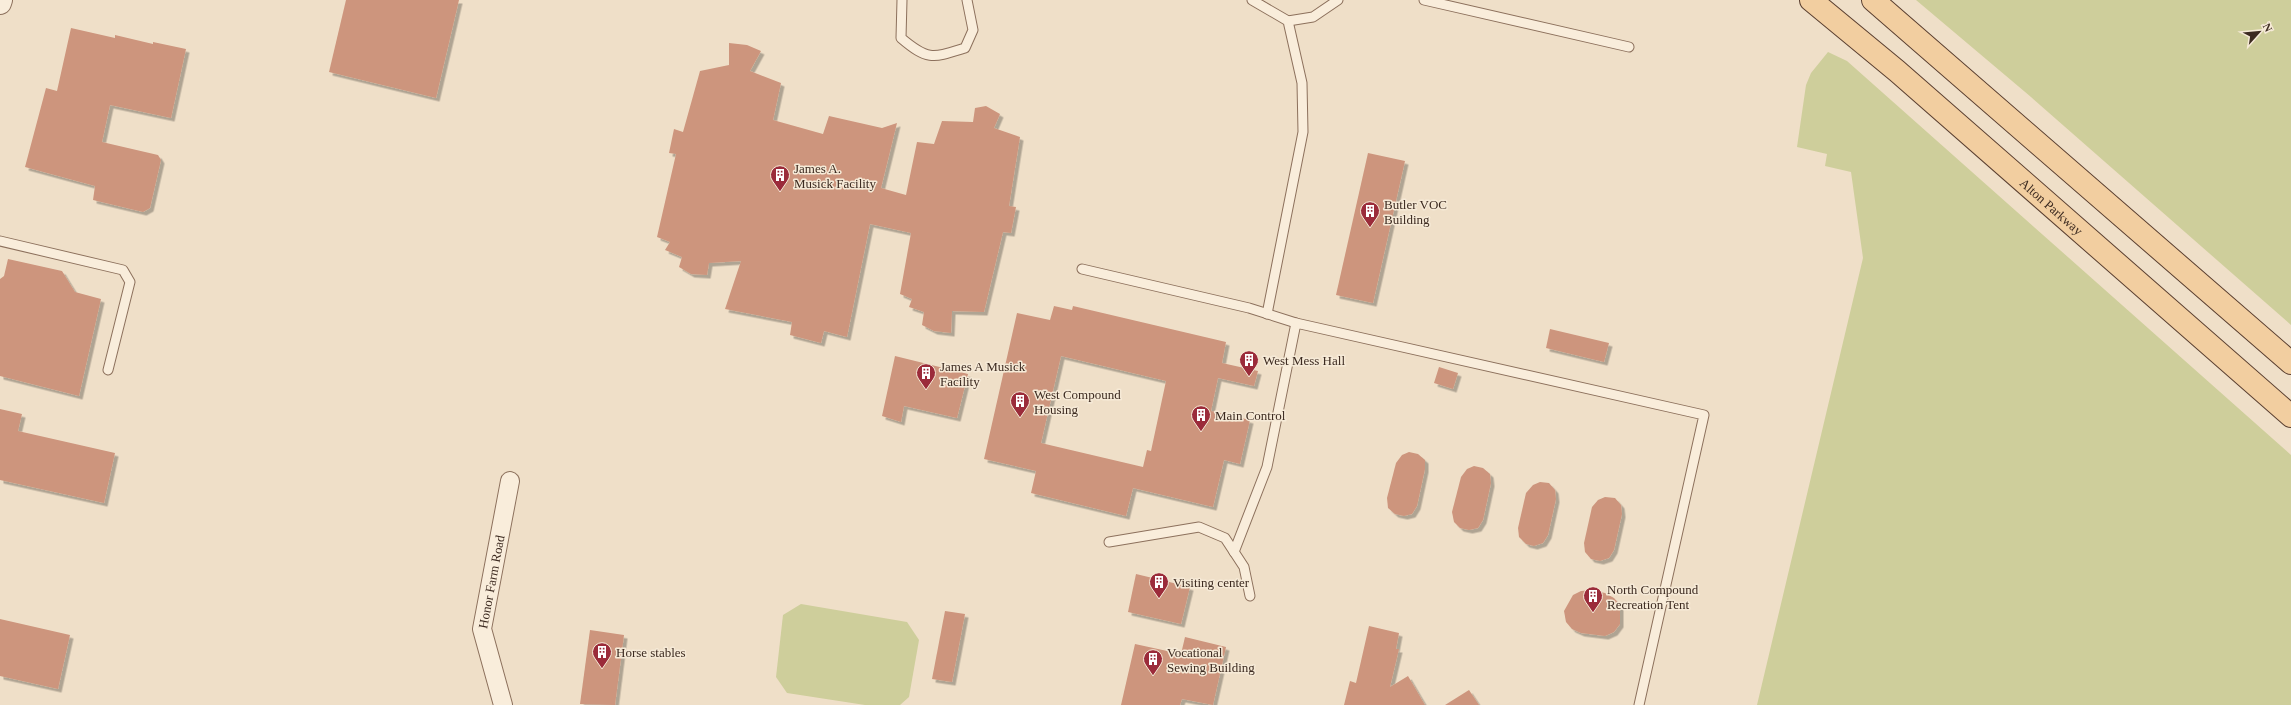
<svg xmlns="http://www.w3.org/2000/svg" width="2291" height="705" font-family="Georgia,serif">
	<style>
		.green { fill: #cece9b }
		.building { fill: #cd957d; fill-rule: evenodd; filter: url(#shadow) }
		.lines { fill: none; stroke-linecap: round; stroke-linejoin: round }
		.service-casing { stroke: #8c705c; stroke-width: 11 }
		.minor-casing { stroke: #8c705c; stroke-width: 20 }
		.tertiary-casing { stroke: #8c705c; stroke-width: 24 }
		.primary-casing { stroke: #5a3f30; stroke-width: 24 }
		.service { stroke: #f9eddb; stroke-width: 9 }
		.minor { stroke: #f9eddb; stroke-width: 18 }
		.tertiary { stroke: #f9eddb; stroke-width: 22 }
		.primary { stroke: #f2cea0; stroke-width: 22 }
		.labels { text-anchor: middle; dominant-baseline: central; stroke-width: 3; stroke-linejoin: round; paint-order: stroke }
		.poi-label { font-size: 13px; fill: #3c2a20; stroke: #f6ead7; text-anchor: start }
		.street-label { font-size: 13px; fill: #3c2a20; stroke: #f6ead7 }
	</style>
	<defs>
		<filter id="shadow"><feDropShadow dx="3.5" dy="3.5" stdDeviation="0" flood-color="#0004"/></filter>
	</defs>
	<rect width="100%" height="100%" fill="#efdfc8"/>
	<g class="green">
		<path d="M1916,0H2291V325L2031,97Z"/>
		<path d="M1828,52L1847,61L2291,455V705H1757L1863,258L1851,172L1825,166L1827,154L1797,147L1806,85L1811,73Z"/>
		<path d="M801,604L907,622L919,640L909,697L900,705H865L787,693L776,677L783,615Z"/>
	</g>
	<g class="building">
		<path d="M346,0H459L436,98L329,72Z"/>
		<path d="M71,28L115,38V35L153,44V42L186,49L171,118L110,105L102,142L158,155L161,160L150,208L143,212L93,200L95,186L25,167L46,88L57,91Z"/>
		<path d="M729,43L747,45L761,51L750,71L781,83L773,120L823,134L829,116L882,128L897,123L881,188L906,195L917,142L934,144L942,121L973,122L975,108L986,106L1000,114L994,128L1020,137L1009,206L1016,207L1011,233L1003,232L984,312L952,311L951,333L934,331L922,325L924,312L909,307L912,299L900,294L911,233L870,224L847,337L824,331L821,343L790,335L792,322L725,309L741,261L709,263L707,275L691,274L679,267L682,257L665,250L670,242L657,237L676,154L669,153L674,129L683,132L700,71L729,65Z"/>
		<path d="M1368,153L1405,161L1373,303L1336,295Z"/>
		<path d="M8,259L62,271L75,292L101,299L79,396L0,376V279L4,276Z"/>
		<path d="M1054,306L1072,310L1073,306L1226,342L1222,363L1258,371L1254,386L1218,378L1211,411L1250,420L1240,464L1224,460L1213,507L1133,488L1126,516L1031,493L1036,471L984,459L1017,313L1050,320ZM1061,356L1166,381L1151,451L1147,450L1143,467L1041,443Z"/>
		<path d="M1550,329L1609,343L1604,362L1546,348Z"/>
		<path d="M895,356L968,374L957,418L904,406L901,422L882,416Z"/>
		<path d="M1439,367L1458,373L1453,389L1434,383Z"/>
		<path d="M0,409L22,414L18,431L115,453L104,503L0,480Z"/>
		<path d="M1409,452L1418,454L1425,460V469L1417,506L1412,514L1404,516L1395,514L1388,508L1387,498L1396,463L1402,455Z"/>
		<path d="M1474,466L1483,468L1490,474L1491,483L1483,520L1478,528L1469,530L1460,528L1454,522L1452,512L1461,477L1467,469Z"/>
		<path d="M1540,482L1549,483L1555,490L1556,499L1548,535L1543,543L1534,546L1526,544L1519,537L1518,528L1526,493L1533,485Z"/>
		<path d="M1605,497L1615,498L1621,505L1622,514L1614,550L1609,558L1600,561L1591,559L1585,552L1584,543L1592,507L1598,500Z"/>
		<path d="M1136,574L1190,587L1181,624L1128,612Z"/>
		<path d="M1591,590L1605,593L1614,598L1620,605V624L1614,632L1605,636L1581,633L1572,629L1566,622L1564,611L1573,595L1581,591Z"/>
		<path d="M945,611L965,614L952,682L932,679Z"/>
		<path d="M0,619L70,635L58,689L0,676Z"/>
		<path d="M1369,626L1399,633L1396,649H1399L1390,687L1408,676L1425,705H1344L1350,681L1356,683Z"/>
		<path d="M590,630L624,635L615,705L580,704Z"/>
		<path d="M1185,637L1226,647L1213,705L1182,699L1180,705H1121L1135,644L1181,654Z"/>
		<path d="M1469,690L1479,705H1445Z"/>
	</g>
	<g class="lines">
		<defs>
			<g id="service">
				<path d="M902,0L901,38C928,61 933,58 965,48L973,30L967,0"/>
				<path d="M1252,0L1288,21L1302,83L1303,132L1267,314"/>
				<path d="M1424,0L1629,47"/>
				<path d="M1288,21L1313,17L1338,0"/>
				<path d="M0,241L123,270L130,282L108,370"/>
				<path d="M1082,269L1249,308L1296,323"/>
				<path d="M1109,542L1199,527L1225,538L1244,567L1250,596"/>
				<path d="M1234,552L1267,467L1296,323L1704,415L1639,705"/>
			</g>
			<g id="minor">
				<path id="s1" d="M503,705L482,629L510,481"/>
			</g>
			<path id="tertiary" d="M0,3L1,0"/>
			<g id="primary">
				<path id="s2" d="M1811,0L1897,71L2291,416"/>
				<path d="M1873,0L2291,363"/>
			</g>
		</defs>
		<use href="#service" class="service-casing"/>
		<use href="#minor" class="minor-casing"/>
		<use href="#tertiary" class="tertiary-casing"/>
		<use href="#primary" class="primary-casing"/>
		<use href="#service" class="service"/>
		<use href="#minor" class="minor"/>
		<use href="#tertiary" class="tertiary"/>
		<use href="#primary" class="primary"/>
	</g>
	<defs>
		<symbol id="building-pin" viewBox="-11 -11 22 30"><path d="M0 17L-7.5 6A9.5 9.5 0 1 1 7.5 6Z" fill="#9b2b3a" stroke="#f6ead7"/><path d="M-4-6H4V6H1V3H-1V6H-4ZM-2.5-4.3h1.7v1.8h-1.7ZM.8-4.3h1.7v1.8H.8ZM-2.5-1h1.7V.8h-1.7ZM.8-1h1.7V.8H.8Z" fill="#fff"/></symbol>
	</defs>
	<g fill-rule="evenodd">
		<use href="#building-pin" x="769" y="164" width="22" height="30"/>
		<use href="#building-pin" x="1359" y="200" width="22" height="30"/>
		<use href="#building-pin" x="1238" y="349" width="22" height="30"/>
		<use href="#building-pin" x="915" y="362" width="22" height="30"/>
		<use href="#building-pin" x="1009" y="390" width="22" height="30"/>
		<use href="#building-pin" x="1190" y="404" width="22" height="30"/>
		<use href="#building-pin" x="1148" y="571" width="22" height="30"/>
		<use href="#building-pin" x="1582" y="585" width="22" height="30"/>
		<use href="#building-pin" x="591" y="641" width="22" height="30"/>
		<use href="#building-pin" x="1142" y="648" width="22" height="30"/>
	</g>
	<g class="labels">
		<g class="poi-label">
			<text x="794" y="168">James A.<tspan x="794" dy="15">Musick Facility</tspan></text>
			<text x="1384" y="204">Butler VOC<tspan x="1384" dy="15">Building</tspan></text>
			<text x="1263" y="360">West Mess Hall</text>
			<text x="940" y="366">James A Musick<tspan x="940" dy="15">Facility</tspan></text>
			<text x="1034" y="394">West Compound<tspan x="1034" dy="15">Housing</tspan></text>
			<text x="1215" y="415">Main Control</text>
			<text x="1173" y="582">Visiting center</text>
			<text x="1607" y="589">North Compound<tspan x="1607" dy="15">Recreation Tent</tspan></text>
			<text x="616" y="652">Horse stables</text>
			<text x="1167" y="652">Vocational<tspan x="1167" dy="15">Sewing Building</tspan></text>
		</g>
		<g class="street-label">
			<text stroke="none"><textPath href="#s2" startOffset="317">Alton Parkway</textPath></text>
			<text stroke="none"><textPath href="#s1" startOffset="127">Honor Farm Road</textPath></text>
		</g>
	</g>
	<g transform="translate(2259 32) rotate(63)" stroke="#f6ead7" stroke-width="3" paint-order="stroke">
	<path d="M0-3L7 15L0 10L-7 15Z" fill="#3c2a20"/>
	<text y="-6" font-size="11" font-weight="bold" text-anchor="middle" fill="#3c2a20">N</text>
	</g>
</svg>
